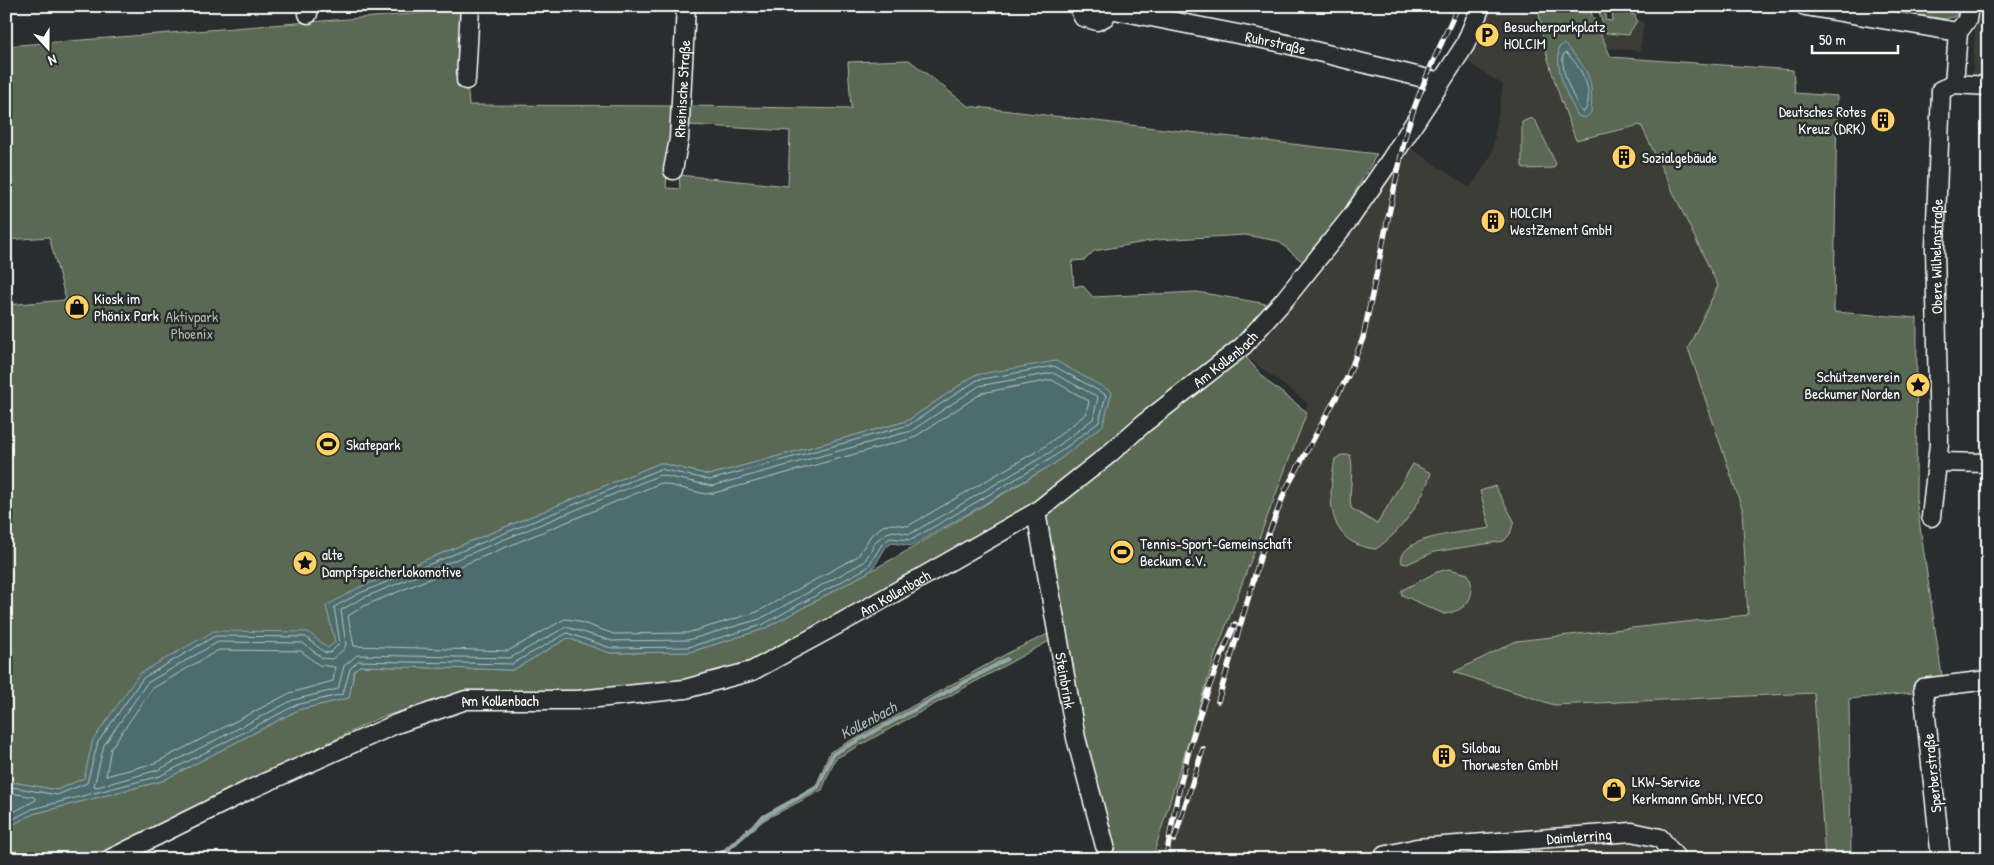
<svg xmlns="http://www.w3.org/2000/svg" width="1994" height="865" font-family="'Patrick Hand',sans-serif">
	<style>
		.built { fill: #3e3d39 }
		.green { fill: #5a6952; stroke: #acb4a8 }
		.water { fill: #4d6c6e; stroke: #94a7a8 }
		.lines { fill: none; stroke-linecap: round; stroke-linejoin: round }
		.shore { stroke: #b8c4c5; stroke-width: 1 }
		.stream { stroke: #94a7a8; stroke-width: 4 }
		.minor-casing { stroke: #fff; stroke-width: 21 }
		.minor { stroke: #2a2d2e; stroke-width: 18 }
		.rail-casing { stroke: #fff; stroke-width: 5.5 }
		.rail { stroke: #2a2d2e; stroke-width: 4; stroke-dasharray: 11; stroke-linecap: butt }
		.labels { text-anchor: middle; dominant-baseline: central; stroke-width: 5; stroke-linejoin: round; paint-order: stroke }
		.poi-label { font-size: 15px; fill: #fff; stroke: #2a2d2e; text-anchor: start }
		.street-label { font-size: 15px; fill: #fff; stroke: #2a2d2e }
		.park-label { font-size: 15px; fill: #acb4a8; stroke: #2a2d2e }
		.water-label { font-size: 16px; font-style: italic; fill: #a6b6b6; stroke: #2a2d2e }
	</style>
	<rect width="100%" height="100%" fill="#2a2d2e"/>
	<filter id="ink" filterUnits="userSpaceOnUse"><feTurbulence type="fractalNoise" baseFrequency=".02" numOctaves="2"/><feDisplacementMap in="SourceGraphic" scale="10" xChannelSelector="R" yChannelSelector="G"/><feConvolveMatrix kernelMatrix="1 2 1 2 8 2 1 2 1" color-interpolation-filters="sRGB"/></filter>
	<g filter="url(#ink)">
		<g class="built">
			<path d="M1483,6H1538L1541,35L1552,78L1576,140L1641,125L1719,286L1688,348L1742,508L1748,615L1516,641L1555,705L1814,693L1825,859H1152L1216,652L1308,403L1244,355L1412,149L1470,188L1492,154L1503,85L1462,58Z"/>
			<path d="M1977,6H1988V77L1972,76Z"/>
			<path d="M1637,21L1644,22L1640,51L1607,48L1599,32L1628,35Z"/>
		</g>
		<g class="green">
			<path d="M1538,6H1588L1611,57L1793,70L1795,93L1837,96L1834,312L1917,318L1916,499L1944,690L1849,699L1851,859H1825L1814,693L1554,705L1454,672L1516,641L1748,615L1742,508L1688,348L1718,286L1641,125L1576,140C1559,96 1543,54 1538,6Z"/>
			<path d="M1597,6H1607L1605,20L1612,21L1613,11L1635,15L1637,21L1628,35L1606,33Z"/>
			<path d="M1865,6H1959L1956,16L1946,19L1865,8Z"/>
			<path d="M461,10L469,105L672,106L666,188L680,189L679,175L788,186L790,131L689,125V106L851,109L848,62L909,60L968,106L1377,154L1344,211L1304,263L1278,241L1245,235L1156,240L1094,251L1085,260L1072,261L1074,287L1082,285L1093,297L1197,292L1273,305L1240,345L1019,514L853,609L746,663L715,673L664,683L577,692H463L379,718L88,859H6V828L33,814L162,781L298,710L349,698L354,671L359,666L513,670L568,638L610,653L690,652L764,629L907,551L1055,463L1103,425L975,375L907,421L709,475L660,463L358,588L335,642L328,648L93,740L85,778L57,790L6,781V305L66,300L49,237L6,240V46Z"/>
			<path d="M1531,118L1536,122L1556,164L1553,168L1524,169L1522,166V122Z"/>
			<path d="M1244,355L1268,382L1307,412L1216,652L1152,859H1112L1096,795L1038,510Z"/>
			<path d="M1341,455H1350C1355,469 1348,490 1351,508L1377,524L1413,464L1431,473C1421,503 1402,531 1376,549C1325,544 1328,497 1335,459Z"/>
			<path d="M1495,486L1514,521L1510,534L1504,541L1434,552L1407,564L1402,563C1396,535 1471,532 1490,528L1480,491Z"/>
			<path d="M1449,569L1468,574C1478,596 1467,611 1444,614L1402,595L1401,591L1404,589L1437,572Z"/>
			<path d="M1050,633L1051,640L835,759L822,790L764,820L726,853L717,859H707L723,850L762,816L816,786L830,752L1008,653Z"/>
		</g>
		<g class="water">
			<path d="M1564,44C1588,69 1594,78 1591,113L1585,118L1578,116C1565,93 1556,72 1559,47Z"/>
			<path d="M1056,361L1112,392L1103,425L1055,463L912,546L892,543L886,547L872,570L764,629L690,652L610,653L568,638L513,670L359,666L354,671L349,698L298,710L162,781L33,814L6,828V781L57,790L84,778L93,740L139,674L214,631L308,632L328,648L335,642L326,606L358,588L660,463L709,475L907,421L975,375Z"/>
		</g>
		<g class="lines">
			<g class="shore">
				<path d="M1566,53C1581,65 1596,94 1584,112L1581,111C1572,94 1561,74 1563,55Z"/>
				<path d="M1053,373L1098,397L1093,419L1049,453L910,534L893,531L887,533L877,540L864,562L760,619L688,640L612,641L566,627L510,658L357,655L344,666L338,689L293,700L158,770L97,787L94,786L104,745L147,683L218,642L303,643L322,658L332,659L342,651L346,645L341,610L363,598L660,475L712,486L911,431L979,386Z"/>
				<path d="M1052,380L1089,401L1086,414L1044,447L908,526L893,524L883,526L871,535L858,556L757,612L687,633L614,634L574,620L565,619L508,651L354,646L348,616L366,605L661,483L705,494L714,493L913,438L982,393Z"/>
				<path d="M219,650L301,651L319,665L335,667L333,681L290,693L155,763L106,776L111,748L152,689Z"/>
				<path d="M6,786L57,795L87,783L98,742L143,678L215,636L306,637L324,652L330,653L340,643L334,607L360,593L660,469L710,480L909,425L977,380L1054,366L1106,395L1099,422L1052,458L911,540L890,538L882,544L868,567L762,625L689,647L611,648L567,633L512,664L358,661L350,669L343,694L296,705L160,776L32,809L6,823"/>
				<path d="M6,792L34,797L36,800L6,816"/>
			</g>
			<path class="stream" d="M714,859L724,853L762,818L818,787L833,754L1007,659"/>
			<defs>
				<g id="minor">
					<path d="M308,6V14"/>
					<path d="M1078,6L1083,17L1097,21L1105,17L1110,6"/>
					<path d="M1805,6L1958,32"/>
					<path id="s1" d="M1110,9L1278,42L1440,82"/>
					<path d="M466,80L470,6"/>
					<path d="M1954,84L1958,32L1967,20L1969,6"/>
					<path id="s2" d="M673,170L679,139L686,6"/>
					<path d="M1937,462L1988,463"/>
					<path id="s3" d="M1036,512L1076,738L1105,846"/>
					<path id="s4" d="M1931,517L1939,444L1935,247L1941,90L1954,84L1988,86"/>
					<path id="s5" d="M110,859L251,789L396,724L466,700H578L685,689L752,671L866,609L1036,512L1108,455L1143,424L1243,346L1285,299L1351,217L1391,159L1465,45L1481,6"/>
					<path id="s6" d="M1382,859L1384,856L1417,848L1632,832L1660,838L1677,859"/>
					<path d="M1941,859L1923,688L1988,680"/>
				</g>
			</defs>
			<use href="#minor" class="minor-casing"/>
			<use href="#minor" class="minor"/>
			<defs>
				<g id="rail">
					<path d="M1218,701L1262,551L1286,489L1348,376L1363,338L1405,137C1418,90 1439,50 1458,6"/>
					<path d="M1174,840L1203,749"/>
					<path d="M1166,859C1178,779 1201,698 1235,624"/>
				</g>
			</defs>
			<use href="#rail" class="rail-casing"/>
			<use href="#rail" class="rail"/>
		</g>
	</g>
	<defs>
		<symbol id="parking-disc" viewBox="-11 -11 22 22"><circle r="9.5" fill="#ffd166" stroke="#2a2d2e"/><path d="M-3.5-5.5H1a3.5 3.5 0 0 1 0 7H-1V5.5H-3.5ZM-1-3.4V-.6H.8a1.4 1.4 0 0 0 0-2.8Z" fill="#111"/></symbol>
		<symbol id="building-disc" viewBox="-11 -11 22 22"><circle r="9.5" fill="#ffd166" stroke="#2a2d2e"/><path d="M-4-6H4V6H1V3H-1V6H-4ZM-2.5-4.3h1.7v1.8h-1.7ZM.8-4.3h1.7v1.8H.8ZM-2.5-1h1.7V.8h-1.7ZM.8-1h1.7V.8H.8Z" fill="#111"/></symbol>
		<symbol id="shop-disc" viewBox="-11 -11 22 22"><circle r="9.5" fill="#ffd166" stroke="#2a2d2e"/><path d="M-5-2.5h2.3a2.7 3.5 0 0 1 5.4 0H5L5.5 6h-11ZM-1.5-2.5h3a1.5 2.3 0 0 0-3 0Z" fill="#111"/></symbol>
		<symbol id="sight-disc" viewBox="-11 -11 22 22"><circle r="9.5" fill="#ffd166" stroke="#2a2d2e"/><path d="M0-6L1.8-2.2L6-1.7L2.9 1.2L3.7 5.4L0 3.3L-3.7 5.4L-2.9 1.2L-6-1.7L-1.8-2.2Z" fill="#111"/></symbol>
		<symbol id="stadium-disc" viewBox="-11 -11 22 22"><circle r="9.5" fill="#ffd166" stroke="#2a2d2e"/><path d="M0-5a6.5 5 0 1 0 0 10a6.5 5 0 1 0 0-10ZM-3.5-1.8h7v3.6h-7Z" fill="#111"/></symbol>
	</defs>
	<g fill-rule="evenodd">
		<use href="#parking-disc" x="1473" y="21" width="28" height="28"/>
		<use href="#building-disc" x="1869" y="106" width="28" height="28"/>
		<use href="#building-disc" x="1610" y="143" width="28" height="28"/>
		<use href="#building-disc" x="1479" y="207" width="28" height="28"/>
		<use href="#shop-disc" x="63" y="293" width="28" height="28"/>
		<use href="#sight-disc" x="1904" y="371" width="28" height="28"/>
		<use href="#stadium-disc" x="314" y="430" width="28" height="28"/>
		<use href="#stadium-disc" x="1108" y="538" width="28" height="28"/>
		<use href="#sight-disc" x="291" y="549" width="28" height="28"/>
		<use href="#building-disc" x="1430" y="742" width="28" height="28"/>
		<use href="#shop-disc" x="1600" y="776" width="28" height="28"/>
	</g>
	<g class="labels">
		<g class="poi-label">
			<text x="1504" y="26">Besucherparkplatz<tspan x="1504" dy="17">HOLCIM</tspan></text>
			<text x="1866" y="111" text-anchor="end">Deutsches Rotes<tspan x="1866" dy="17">Kreuz (DRK)</tspan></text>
			<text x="1642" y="157">Sozialgebäude</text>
			<text x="1510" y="212">HOLCIM<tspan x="1510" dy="17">WestZement GmbH</tspan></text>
			<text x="94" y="298">Kiosk im<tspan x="94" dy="17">Phönix Park</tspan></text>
			<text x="1900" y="376" text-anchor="end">Schützenverein<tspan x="1900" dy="17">Beckumer Norden</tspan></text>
			<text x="346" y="444">Skatepark</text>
			<text x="1140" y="543">Tennis-Sport-Gemeinschaft<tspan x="1140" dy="17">Beckum e.V.</tspan></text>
			<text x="322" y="554">alte<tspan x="322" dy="17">Dampfspeicherlokomotive</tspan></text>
			<text x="1462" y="747">Silobau<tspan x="1462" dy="17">Thorwesten GmbH</tspan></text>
			<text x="1632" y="781">LKW-Service<tspan x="1632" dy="17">Kerkmann GmbH, IVECO</tspan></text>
		</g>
		<g class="street-label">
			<text stroke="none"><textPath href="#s1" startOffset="169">Ruhrstraße</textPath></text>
			<text stroke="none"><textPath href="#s2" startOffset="82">Rheinische Straße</textPath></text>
			<text stroke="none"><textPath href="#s4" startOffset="261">Obere Wilhelmstraße</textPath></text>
			<text stroke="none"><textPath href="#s5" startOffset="1248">Am Kollenbach</textPath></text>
			<text stroke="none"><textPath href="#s5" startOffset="842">Am Kollenbach</textPath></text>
			<text stroke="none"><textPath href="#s3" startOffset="171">Steinbrink</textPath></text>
			<text stroke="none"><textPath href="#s5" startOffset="424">Am Kollenbach</textPath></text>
			<text transform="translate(1932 773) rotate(-96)">Sperberstraße</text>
			<text stroke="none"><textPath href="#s6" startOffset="200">Daimlerring</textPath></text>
		</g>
		<g class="park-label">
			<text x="192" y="316">Aktivpark<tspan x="192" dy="17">Phoenix</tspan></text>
		</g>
		<g class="water-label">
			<text transform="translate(868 720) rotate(-28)">Kollenbach</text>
		</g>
	</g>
	<rect width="1994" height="865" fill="none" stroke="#2a2d2e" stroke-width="25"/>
	<rect x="12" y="12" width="1969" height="840" fill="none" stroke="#fff" stroke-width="2" filter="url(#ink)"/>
	<g transform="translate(48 48) rotate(159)" stroke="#2a2d2e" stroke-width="4" paint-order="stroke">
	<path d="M0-4L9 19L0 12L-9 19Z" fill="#ffffff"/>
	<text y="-8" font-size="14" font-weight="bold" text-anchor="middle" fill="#ffffff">N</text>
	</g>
	<path d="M1812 45v8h86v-8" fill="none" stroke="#ffffff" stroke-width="2.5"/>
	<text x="1819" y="45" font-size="15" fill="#ffffff" stroke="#2a2d2e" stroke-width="4" paint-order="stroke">50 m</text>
</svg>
